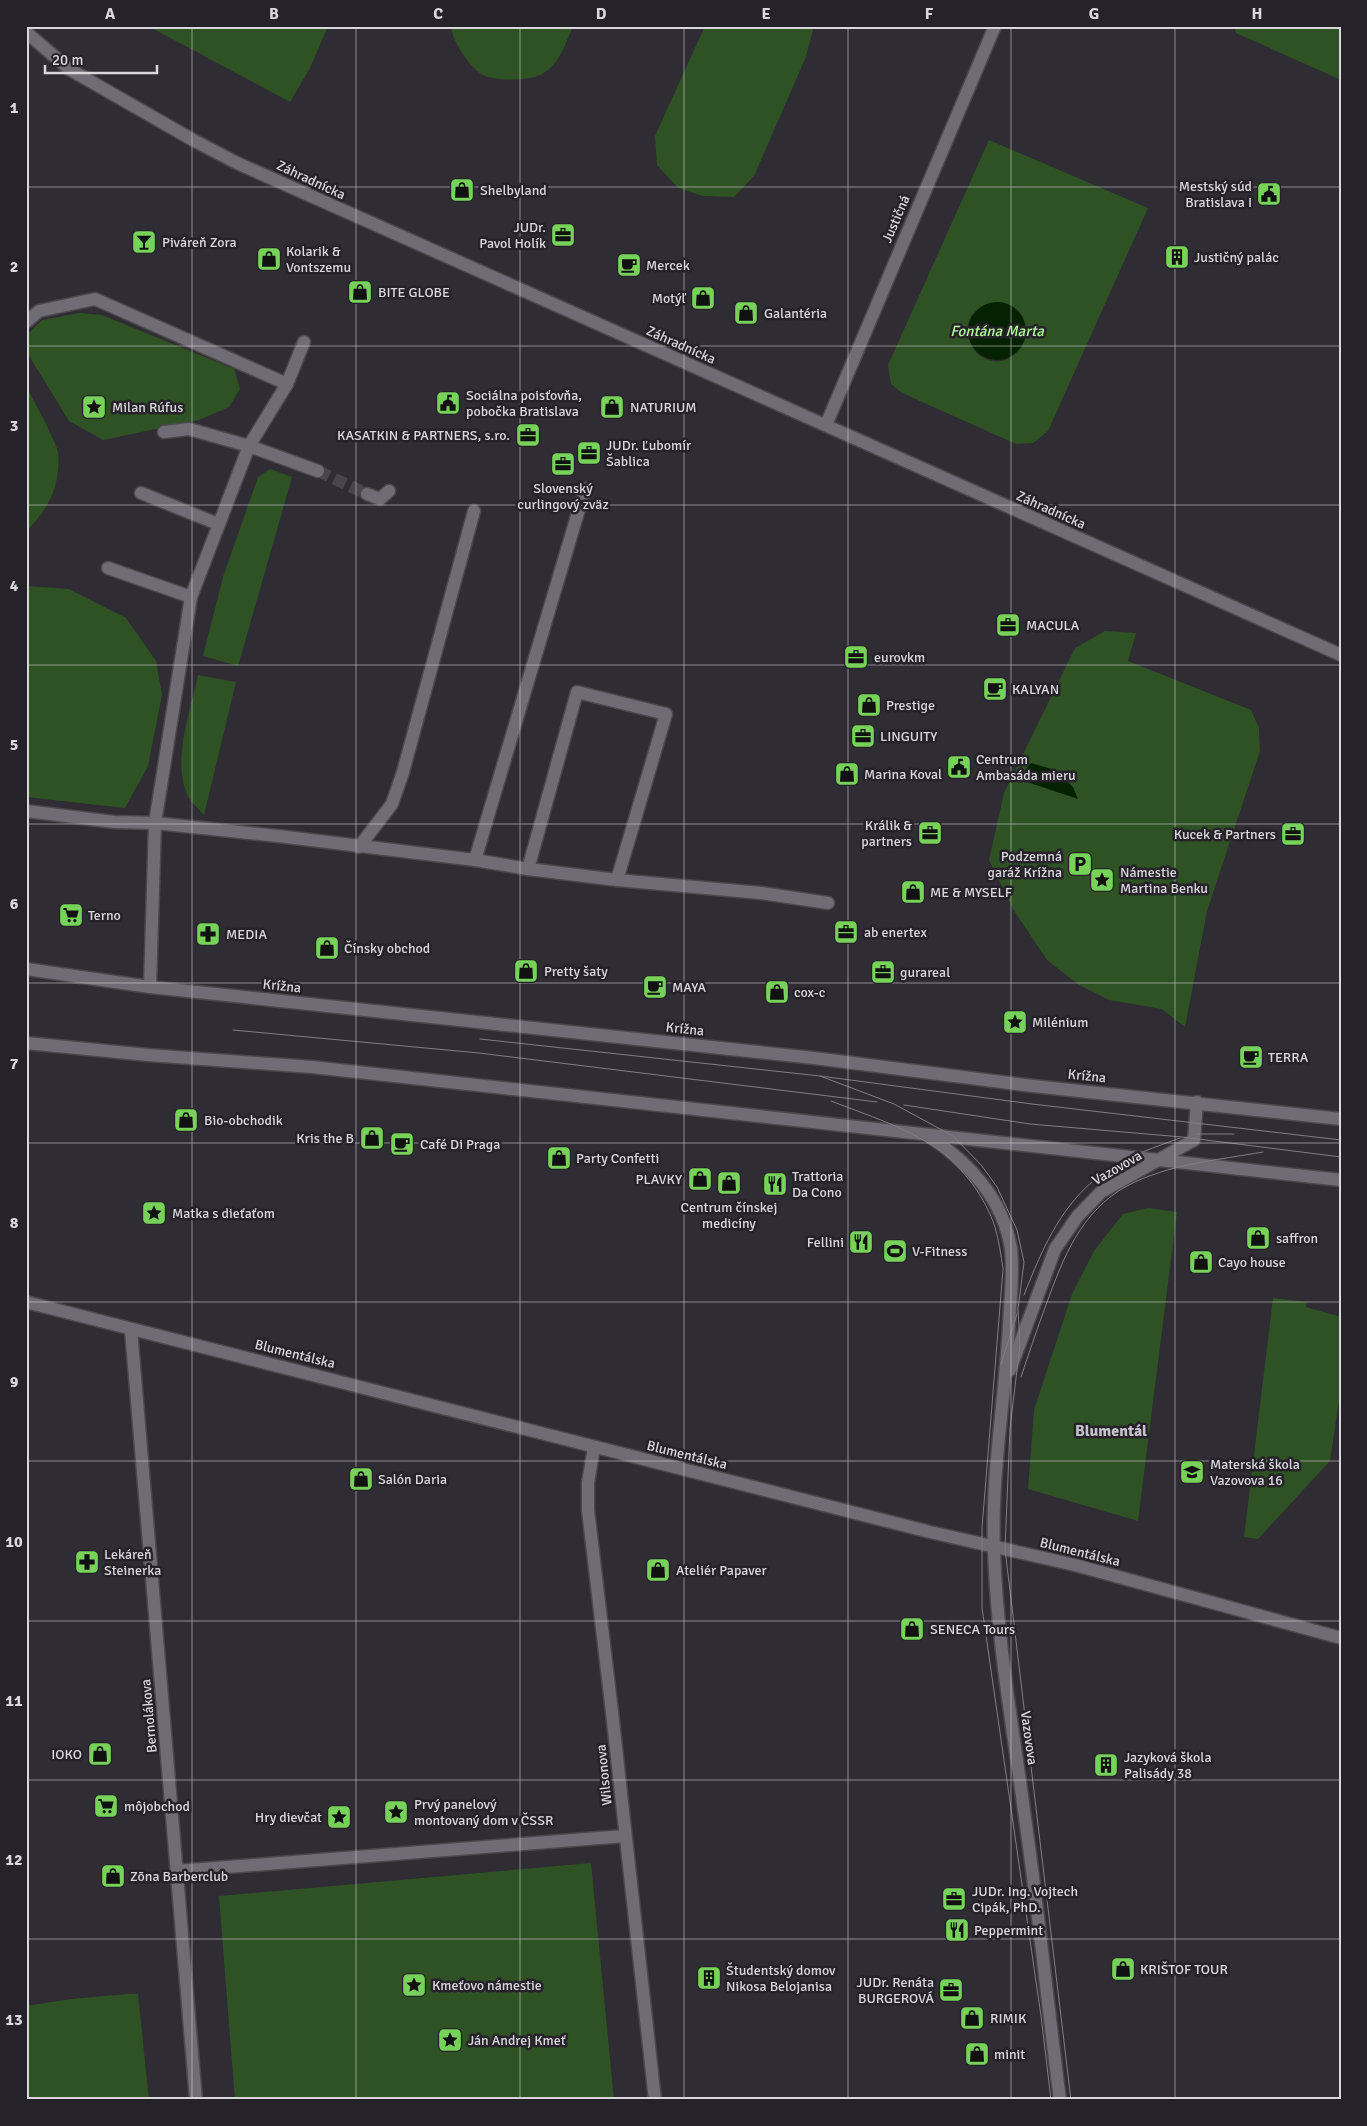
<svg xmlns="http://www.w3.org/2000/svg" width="1367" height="2126" font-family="Signika,sans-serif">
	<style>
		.green { fill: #2e5224; fill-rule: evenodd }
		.water { fill: #052200 }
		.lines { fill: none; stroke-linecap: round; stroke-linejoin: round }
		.minor-tunnel { stroke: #48464c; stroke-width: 12; stroke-dasharray: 12 6; stroke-linecap: butt }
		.minor-casing { stroke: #4a474d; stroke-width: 15 }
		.minor { stroke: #706c75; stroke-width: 12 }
		.tram { stroke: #807d83; stroke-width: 1 }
		.grid { fill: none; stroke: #d9d7dc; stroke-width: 1; stroke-opacity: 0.55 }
		.labels { text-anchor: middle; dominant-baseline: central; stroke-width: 5; stroke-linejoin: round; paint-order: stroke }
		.street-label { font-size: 14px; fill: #d9d7dc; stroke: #262229 }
		.poi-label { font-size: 14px; fill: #d9d7dc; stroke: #262229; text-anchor: start }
		.water-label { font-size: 15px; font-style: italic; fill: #aefb97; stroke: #262229 }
		.quarter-label { font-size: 16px; font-weight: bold; fill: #c8c4cd; stroke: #262229 }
		.neatline { fill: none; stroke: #d9d7dc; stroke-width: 2 }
		.grid-label { font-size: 16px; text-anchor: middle; font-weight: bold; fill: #d9d7dc }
	</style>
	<rect width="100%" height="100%" fill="#2f2c33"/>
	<g class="green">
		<path d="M148,26H328L310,68L290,102Z"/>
		<path d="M451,26H573C565,44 560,64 542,74C530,81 498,81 485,76C472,71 451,40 451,26Z"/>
		<path d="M705,26L814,27L805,59L754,176L734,197L703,196L678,188L657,165L655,136Z"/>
		<path d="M1234,26H1341V80L1236,33Z"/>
		<path d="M989,140L1148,208L1048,431L1033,443L1016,444L902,393L891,384L888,365ZM999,302C1052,312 1016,383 979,355C968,346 963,323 974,313C980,308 991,305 999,302Z"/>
		<path d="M80,313L102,315L234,369L240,389L229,407L199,420L103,440L69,421L26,351V336L42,320Z"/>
		<path d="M26,386C33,399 56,441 58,452C61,484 49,510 26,531Z"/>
		<path d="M270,469L292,477L238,666L203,656L223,577L258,477Z"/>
		<path d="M26,586L69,589L126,618L156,661L162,695L148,766L125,808L26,797Z"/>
		<path d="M1105,631L1136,633L1128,661L1251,710L1259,728L1260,751L1207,911L1185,1027L1162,1009L1109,1000L1079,985L1047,960L1013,909L989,860L1004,793L1075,648Z"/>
		<path d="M198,675L236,682L204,815C199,809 190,802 187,794C172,760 191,710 198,675Z"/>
		<path d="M1148,1208L1177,1212L1138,1521L1028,1489L1034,1410L1072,1294L1094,1251L1123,1214Z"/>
		<path d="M1273,1298L1307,1302L1306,1307L1341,1317V1387L1330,1461L1258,1539L1244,1537Z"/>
		<path d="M591,1863L614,2100H235L219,1896Z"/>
		<path d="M128,1994H138L149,2100H26V2006L71,1999Z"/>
	</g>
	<g class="water">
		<circle cx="997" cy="331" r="29"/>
		<path d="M1031,763L1055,770L1073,787L1078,799L1018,779Z"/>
	</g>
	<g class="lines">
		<path class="minor-tunnel" d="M318,471L367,494"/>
		<defs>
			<g id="minor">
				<path d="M26,32L69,69L193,140L237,163L1341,655"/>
				<path d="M26,322L39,311L95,299L287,384"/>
				<path d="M826,425L995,26"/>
				<path d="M164,432L189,429L249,446L318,471"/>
				<path d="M141,493L218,524"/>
				<path d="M367,494L380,499L389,491"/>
				<path d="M108,568L191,597"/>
				<path d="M26,811L114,822L155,823L278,836L475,860L528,869L617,880L761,893L828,903"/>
				<path d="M359,847L392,804L403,772L474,511"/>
				<path d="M475,860L585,489"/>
				<path d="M528,869L577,692L666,714L617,880"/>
				<path d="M26,969L150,987L814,1058L1033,1086L1341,1119"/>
				<path d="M150,987L155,823L191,597L249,446L287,384L304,342"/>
				<path d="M26,1043L148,1055L312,1067L1341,1180"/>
				<path d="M928,1135C969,1163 1003,1198 1011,1249C1014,1274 1010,1300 1009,1325C1005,1400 991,1475 994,1550C997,1643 1014,1734 1026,1825C1039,1916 1048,2008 1060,2100"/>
				<path d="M26,1302L930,1532L1075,1565L1341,1638"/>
				<path d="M131,1330L196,2100"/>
				<path d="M1010,1370L1055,1249L1077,1217L1101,1192L1194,1140L1197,1102"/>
				<path d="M594,1447L588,1483V1510L612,1712L655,2100"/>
				<path d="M177,1871L625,1836"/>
			</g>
		</defs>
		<use href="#minor" class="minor-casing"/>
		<use href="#minor" class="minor"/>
		<g class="tram">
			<path d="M233,1030L479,1053L877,1102"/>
			<path d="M480,1039L820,1076L1032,1104L1341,1140"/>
			<path d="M820,1076L894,1104L953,1136L982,1166L997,1187L1017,1230L1024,1262L1018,1309L1020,1345L1010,1428L1005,1549L1071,2100"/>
			<path d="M831,1101C867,1115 908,1128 939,1150C963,1167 986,1199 995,1227C999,1241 1001,1255 1003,1269L982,1528V1608L1041,2016L1051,2100"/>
			<path d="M904,1105L1030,1124L1182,1137L1341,1157"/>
			<path d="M1197,1134H1234"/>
			<path d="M1024,1295C1043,1247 1063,1199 1109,1169C1130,1155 1156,1147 1180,1138"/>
			<path d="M1001,1364L1017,1314"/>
			<path d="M1021,1377C1029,1353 1037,1329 1046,1305C1063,1258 1081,1211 1127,1186C1168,1164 1218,1160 1263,1152"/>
		</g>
	</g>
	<path class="grid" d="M192,26V2100M356,26V2100M520,26V2100M684,26V2100M848,26V2100M1011,26V2100M1175,26V2100M26,187H1341M26,346H1341M26,505H1341M26,665H1341M26,824H1341M26,983H1341M26,1143H1341M26,1302H1341M26,1461H1341M26,1621H1341M26,1780H1341M26,1939H1341"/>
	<defs>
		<symbol id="shop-square" viewBox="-11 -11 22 22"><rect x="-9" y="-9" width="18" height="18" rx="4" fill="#77d25a" stroke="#262229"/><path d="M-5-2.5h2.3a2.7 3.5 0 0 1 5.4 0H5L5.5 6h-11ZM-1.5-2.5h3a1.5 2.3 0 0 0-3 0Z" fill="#111"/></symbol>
		<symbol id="civic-square" viewBox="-11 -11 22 22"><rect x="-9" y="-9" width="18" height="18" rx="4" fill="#77d25a" stroke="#262229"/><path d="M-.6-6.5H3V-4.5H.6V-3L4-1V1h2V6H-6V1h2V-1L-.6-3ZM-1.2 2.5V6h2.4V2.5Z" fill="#111"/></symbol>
		<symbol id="office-square" viewBox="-11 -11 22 22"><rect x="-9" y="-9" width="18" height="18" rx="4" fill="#77d25a" stroke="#262229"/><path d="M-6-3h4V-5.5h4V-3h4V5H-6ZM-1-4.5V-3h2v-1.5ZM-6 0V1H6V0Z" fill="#111"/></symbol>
		<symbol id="bar-square" viewBox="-11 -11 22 22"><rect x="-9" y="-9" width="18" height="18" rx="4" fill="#77d25a" stroke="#262229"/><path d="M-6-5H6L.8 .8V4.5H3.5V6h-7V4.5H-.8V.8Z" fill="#111"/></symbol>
		<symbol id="building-square" viewBox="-11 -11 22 22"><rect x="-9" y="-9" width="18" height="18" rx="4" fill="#77d25a" stroke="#262229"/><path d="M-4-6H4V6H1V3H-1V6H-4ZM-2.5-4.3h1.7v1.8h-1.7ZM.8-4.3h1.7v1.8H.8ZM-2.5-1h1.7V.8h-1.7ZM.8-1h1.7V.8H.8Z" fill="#111"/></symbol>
		<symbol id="cafe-square" viewBox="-11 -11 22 22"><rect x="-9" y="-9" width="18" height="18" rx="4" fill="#77d25a" stroke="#262229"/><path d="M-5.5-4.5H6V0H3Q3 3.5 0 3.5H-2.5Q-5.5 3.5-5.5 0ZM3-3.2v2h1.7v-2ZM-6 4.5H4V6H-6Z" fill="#111"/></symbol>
		<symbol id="sight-square" viewBox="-11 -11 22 22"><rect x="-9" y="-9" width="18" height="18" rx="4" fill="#77d25a" stroke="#262229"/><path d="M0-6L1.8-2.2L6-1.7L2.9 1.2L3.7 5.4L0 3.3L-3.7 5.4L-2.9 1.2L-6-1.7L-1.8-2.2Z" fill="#111"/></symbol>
		<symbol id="parking-square" viewBox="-11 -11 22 22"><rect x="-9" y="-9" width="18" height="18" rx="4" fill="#77d25a" stroke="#262229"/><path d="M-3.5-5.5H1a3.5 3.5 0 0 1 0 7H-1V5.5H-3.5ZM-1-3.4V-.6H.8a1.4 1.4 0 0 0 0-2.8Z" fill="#111"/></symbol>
		<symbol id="supermarket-square" viewBox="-11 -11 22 22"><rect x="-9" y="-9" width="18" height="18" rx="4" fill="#77d25a" stroke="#262229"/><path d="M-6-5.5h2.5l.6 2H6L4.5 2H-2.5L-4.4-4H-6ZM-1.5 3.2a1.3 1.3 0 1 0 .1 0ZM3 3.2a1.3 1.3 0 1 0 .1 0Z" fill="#111"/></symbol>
		<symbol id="pharmacy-square" viewBox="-11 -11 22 22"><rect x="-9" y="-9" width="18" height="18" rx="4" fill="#77d25a" stroke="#262229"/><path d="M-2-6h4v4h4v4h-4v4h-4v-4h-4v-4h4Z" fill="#111"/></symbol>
		<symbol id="restaurant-square" viewBox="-11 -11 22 22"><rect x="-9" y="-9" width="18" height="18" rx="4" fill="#77d25a" stroke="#262229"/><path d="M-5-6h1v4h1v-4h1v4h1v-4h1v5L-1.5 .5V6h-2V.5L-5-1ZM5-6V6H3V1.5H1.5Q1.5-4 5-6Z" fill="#111"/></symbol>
		<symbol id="stadium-square" viewBox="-11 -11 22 22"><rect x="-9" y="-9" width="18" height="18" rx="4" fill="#77d25a" stroke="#262229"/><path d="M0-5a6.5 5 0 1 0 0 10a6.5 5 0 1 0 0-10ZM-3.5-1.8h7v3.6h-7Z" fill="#111"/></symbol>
		<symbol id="school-square" viewBox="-11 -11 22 22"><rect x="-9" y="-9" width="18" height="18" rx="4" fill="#77d25a" stroke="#262229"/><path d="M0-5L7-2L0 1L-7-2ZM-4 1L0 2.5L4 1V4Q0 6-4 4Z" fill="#111"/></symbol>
	</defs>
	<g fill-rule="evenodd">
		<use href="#shop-square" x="448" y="176" width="28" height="28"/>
		<use href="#civic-square" x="1255" y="180" width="28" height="28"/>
		<use href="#office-square" x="549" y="221" width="28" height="28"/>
		<use href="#bar-square" x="130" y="228" width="28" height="28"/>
		<use href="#building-square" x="1163" y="243" width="28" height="28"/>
		<use href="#shop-square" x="255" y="245" width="28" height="28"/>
		<use href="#cafe-square" x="615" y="251" width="28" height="28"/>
		<use href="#shop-square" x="346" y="278" width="28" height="28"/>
		<use href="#shop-square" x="689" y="284" width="28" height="28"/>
		<use href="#shop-square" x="732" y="299" width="28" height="28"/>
		<use href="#civic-square" x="434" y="389" width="28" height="28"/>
		<use href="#sight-square" x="80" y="393" width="28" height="28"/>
		<use href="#shop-square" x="598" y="393" width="28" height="28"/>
		<use href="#office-square" x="514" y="421" width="28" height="28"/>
		<use href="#office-square" x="575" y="439" width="28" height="28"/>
		<use href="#office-square" x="549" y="450" width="28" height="28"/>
		<use href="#office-square" x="994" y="611" width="28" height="28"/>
		<use href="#office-square" x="842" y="643" width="28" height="28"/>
		<use href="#cafe-square" x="981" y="675" width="28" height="28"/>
		<use href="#shop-square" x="855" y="691" width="28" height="28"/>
		<use href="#office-square" x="849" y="722" width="28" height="28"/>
		<use href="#civic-square" x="945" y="753" width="28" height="28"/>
		<use href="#shop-square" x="833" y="760" width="28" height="28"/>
		<use href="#office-square" x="916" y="819" width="28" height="28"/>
		<use href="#office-square" x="1279" y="820" width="28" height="28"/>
		<use href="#parking-square" x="1066" y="850" width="28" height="28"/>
		<use href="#sight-square" x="1088" y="866" width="28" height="28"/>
		<use href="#shop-square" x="899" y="878" width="28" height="28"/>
		<use href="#supermarket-square" x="57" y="901" width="28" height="28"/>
		<use href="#office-square" x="832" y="918" width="28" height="28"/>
		<use href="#pharmacy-square" x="194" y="920" width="28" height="28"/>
		<use href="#shop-square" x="313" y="934" width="28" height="28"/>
		<use href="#shop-square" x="512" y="957" width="28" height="28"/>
		<use href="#office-square" x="869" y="958" width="28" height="28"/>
		<use href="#cafe-square" x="641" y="973" width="28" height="28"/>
		<use href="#shop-square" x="763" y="978" width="28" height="28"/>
		<use href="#sight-square" x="1001" y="1008" width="28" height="28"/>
		<use href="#cafe-square" x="1237" y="1043" width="28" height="28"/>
		<use href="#shop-square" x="172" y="1106" width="28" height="28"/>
		<use href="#shop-square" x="358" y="1124" width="28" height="28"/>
		<use href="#cafe-square" x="388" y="1130" width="28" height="28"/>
		<use href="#shop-square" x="545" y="1144" width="28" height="28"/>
		<use href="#shop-square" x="686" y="1165" width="28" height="28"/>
		<use href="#shop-square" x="715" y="1169" width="28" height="28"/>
		<use href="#restaurant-square" x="761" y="1170" width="28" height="28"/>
		<use href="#sight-square" x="140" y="1199" width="28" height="28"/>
		<use href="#shop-square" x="1244" y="1224" width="28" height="28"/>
		<use href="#restaurant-square" x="847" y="1228" width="28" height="28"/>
		<use href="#stadium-square" x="881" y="1237" width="28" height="28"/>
		<use href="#shop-square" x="1187" y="1248" width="28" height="28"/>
		<use href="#school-square" x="1178" y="1458" width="28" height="28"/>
		<use href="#shop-square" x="347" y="1465" width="28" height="28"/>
		<use href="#pharmacy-square" x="73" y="1548" width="28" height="28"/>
		<use href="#shop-square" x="644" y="1556" width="28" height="28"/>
		<use href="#shop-square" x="898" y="1615" width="28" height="28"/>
		<use href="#shop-square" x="86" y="1740" width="28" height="28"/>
		<use href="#building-square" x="1092" y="1751" width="28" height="28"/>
		<use href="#supermarket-square" x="92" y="1792" width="28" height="28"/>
		<use href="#sight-square" x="382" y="1798" width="28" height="28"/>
		<use href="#sight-square" x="325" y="1803" width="28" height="28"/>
		<use href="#shop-square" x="99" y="1862" width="28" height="28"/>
		<use href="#office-square" x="940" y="1885" width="28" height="28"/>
		<use href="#restaurant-square" x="943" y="1916" width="28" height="28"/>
		<use href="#shop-square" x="1109" y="1955" width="28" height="28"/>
		<use href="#building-square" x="695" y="1964" width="28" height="28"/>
		<use href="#sight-square" x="400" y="1971" width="28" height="28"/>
		<use href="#office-square" x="937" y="1976" width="28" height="28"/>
		<use href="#shop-square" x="958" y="2004" width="28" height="28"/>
		<use href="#sight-square" x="436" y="2026" width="28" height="28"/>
		<use href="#shop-square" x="963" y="2040" width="28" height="28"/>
	</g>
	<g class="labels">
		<g class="street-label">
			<text transform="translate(311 180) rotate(25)">Záhradnícka</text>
			<text transform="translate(896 219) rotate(-67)">Justičná</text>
			<text transform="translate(681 345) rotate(24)">Záhradnícka</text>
			<text transform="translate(1051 510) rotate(24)">Záhradnícka</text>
			<text transform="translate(282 986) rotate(6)">Krížna</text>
			<text transform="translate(685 1029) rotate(6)">Krížna</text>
			<text transform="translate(1087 1076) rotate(6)">Krížna</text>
			<text transform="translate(1117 1168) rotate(-30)">Vazovova</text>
			<text transform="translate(295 1354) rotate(14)">Blumentálska</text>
			<text transform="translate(687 1455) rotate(14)">Blumentálska</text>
			<text transform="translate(1080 1552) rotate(14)">Blumentálska</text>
			<text transform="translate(149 1716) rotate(-95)">Bernolákova</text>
			<text transform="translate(1029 1738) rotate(82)">Vazovova</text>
			<text transform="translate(604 1775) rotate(-96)">Wilsonova</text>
		</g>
		<g class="poi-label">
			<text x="1252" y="186" text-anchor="end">Mestský súd<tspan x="1252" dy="16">Bratislava I</tspan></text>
			<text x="480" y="190">Shelbyland</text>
			<text x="546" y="227" text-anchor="end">JUDr.<tspan x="546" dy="16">Pavol Holík</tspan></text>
			<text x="162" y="242">Piváreň Zora</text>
			<text x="286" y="251">Kolarik &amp;<tspan x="286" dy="16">Vontszemu</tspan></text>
			<text x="1194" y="257">Justičný palác</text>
			<text x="646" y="265">Mercek</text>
			<text x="378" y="292">BITE GLOBE</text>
			<text x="686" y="298" text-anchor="end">Motýľ</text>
			<text x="764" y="313">Galantéria</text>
			<text x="466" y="395">Sociálna poisťovňa,<tspan x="466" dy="16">pobočka Bratislava</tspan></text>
			<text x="112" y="407">Milan Rúfus</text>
			<text x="630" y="407">NATURIUM</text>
			<text x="510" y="435" text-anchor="end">KASATKIN &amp; PARTNERS, s.ro.</text>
			<text x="606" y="445">JUDr. Ľubomír<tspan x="606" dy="16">Šablica</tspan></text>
			<text x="563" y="488" text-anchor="middle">Slovenský<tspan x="563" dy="16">curlingový zväz</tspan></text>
			<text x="1026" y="625">MACULA</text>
			<text x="874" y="657">eurovkm</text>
			<text x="1012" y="689">KALYAN</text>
			<text x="886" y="705">Prestige</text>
			<text x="880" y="736">LINGUITY</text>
			<text x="976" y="759">Centrum<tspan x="976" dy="16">Ambasáda mieru</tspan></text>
			<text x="864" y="774">Marina Koval</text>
			<text x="912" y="825" text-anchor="end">Králik &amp;<tspan x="912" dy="16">partners</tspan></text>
			<text x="1276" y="834" text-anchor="end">Kucek &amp; Partners</text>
			<text x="1062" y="856" text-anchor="end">Podzemná<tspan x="1062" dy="16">garáž Krížna</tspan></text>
			<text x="1120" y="872">Námestie<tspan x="1120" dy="16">Martina Benku</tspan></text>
			<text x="930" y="892">ME &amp; MYSELF</text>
			<text x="88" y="915">Terno</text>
			<text x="864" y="932">ab enertex</text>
			<text x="226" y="934">MEDIA</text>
			<text x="344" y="948">Čínsky obchod</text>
			<text x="544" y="971">Pretty šaty</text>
			<text x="900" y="972">gurareal</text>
			<text x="672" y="987">MAYA</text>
			<text x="794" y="992">cox-c</text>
			<text x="1032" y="1022">Milénium</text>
			<text x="1268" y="1057">TERRA</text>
			<text x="204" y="1120">Bio-obchodik</text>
			<text x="354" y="1138" text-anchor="end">Kris the B</text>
			<text x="420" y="1144">Café Di Praga</text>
			<text x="576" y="1158">Party Confetti</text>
			<text x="792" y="1176">Trattoria<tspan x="792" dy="16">Da Cono</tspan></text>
			<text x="682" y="1179" text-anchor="end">PLAVKY</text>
			<text x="729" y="1207" text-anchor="middle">Centrum čínskej<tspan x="729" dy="16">medicíny</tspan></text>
			<text x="172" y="1213">Matka s dieťaťom</text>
			<text x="1276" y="1238">saffron</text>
			<text x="844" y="1242" text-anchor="end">Fellini</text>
			<text x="912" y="1251">V-Fitness</text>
			<text x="1218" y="1262">Cayo house</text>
			<text x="1210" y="1464">Materská škola<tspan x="1210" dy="16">Vazovova 16</tspan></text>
			<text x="378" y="1479">Salón Daria</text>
			<text x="104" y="1554">Lekáreň<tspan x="104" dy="16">Steinerka</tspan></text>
			<text x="676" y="1570">Ateliér Papaver</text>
			<text x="930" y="1629">SENECA Tours</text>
			<text x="82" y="1754" text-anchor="end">IOKO</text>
			<text x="1124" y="1757">Jazyková škola<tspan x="1124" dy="16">Palisády 38</tspan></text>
			<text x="414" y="1804">Prvý panelový<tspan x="414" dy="16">montovaný dom v ČSSR</tspan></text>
			<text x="124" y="1806">môjobchod</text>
			<text x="322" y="1817" text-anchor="end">Hry dievčat</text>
			<text x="130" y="1876">Zōna Barberclub</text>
			<text x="972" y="1891">JUDr. Ing. Vojtech<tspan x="972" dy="16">Cipák, PhD.</tspan></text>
			<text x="974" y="1930">Peppermint</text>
			<text x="1140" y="1969">KRIŠTOF TOUR</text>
			<text x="726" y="1970">Študentský domov<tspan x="726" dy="16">Nikosa Belojanisa</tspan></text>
			<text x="934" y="1982" text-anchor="end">JUDr. Renáta<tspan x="934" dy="16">BURGEROVÁ</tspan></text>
			<text x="432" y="1985">Kmeťovo námestie</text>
			<text x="990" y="2018">RIMIK</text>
			<text x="468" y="2040">Ján Andrej Kmeť</text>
			<text x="994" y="2054">minit</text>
		</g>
		<g class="water-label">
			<text x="997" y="331">Fontána Marta</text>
		</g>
		<g class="quarter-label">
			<text x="1111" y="1431">Blumentál</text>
		</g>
	</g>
	<rect width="1367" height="2126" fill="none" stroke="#262229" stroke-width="55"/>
	<path d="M45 65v8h112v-8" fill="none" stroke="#d9d7dc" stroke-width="2.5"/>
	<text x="52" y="65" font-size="15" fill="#d9d7dc" stroke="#262229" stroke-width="4" paint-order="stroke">20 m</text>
	<rect x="28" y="28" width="1312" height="2070" class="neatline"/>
	<g class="grid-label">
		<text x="110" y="19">A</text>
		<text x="274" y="19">B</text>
		<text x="438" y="19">C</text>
		<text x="601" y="19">D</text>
		<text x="766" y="19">E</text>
		<text x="929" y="19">F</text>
		<text x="1094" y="19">G</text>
		<text x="1257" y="19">H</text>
		<text x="14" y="113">1</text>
		<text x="14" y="272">2</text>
		<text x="14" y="431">3</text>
		<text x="14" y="591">4</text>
		<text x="14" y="750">5</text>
		<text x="14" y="909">6</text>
		<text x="14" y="1069">7</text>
		<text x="14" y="1228">8</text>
		<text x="14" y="1387">9</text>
		<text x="14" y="1547">10</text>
		<text x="14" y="1706">11</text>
		<text x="14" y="1865">12</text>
		<text x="14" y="2025">13</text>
	</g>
</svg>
